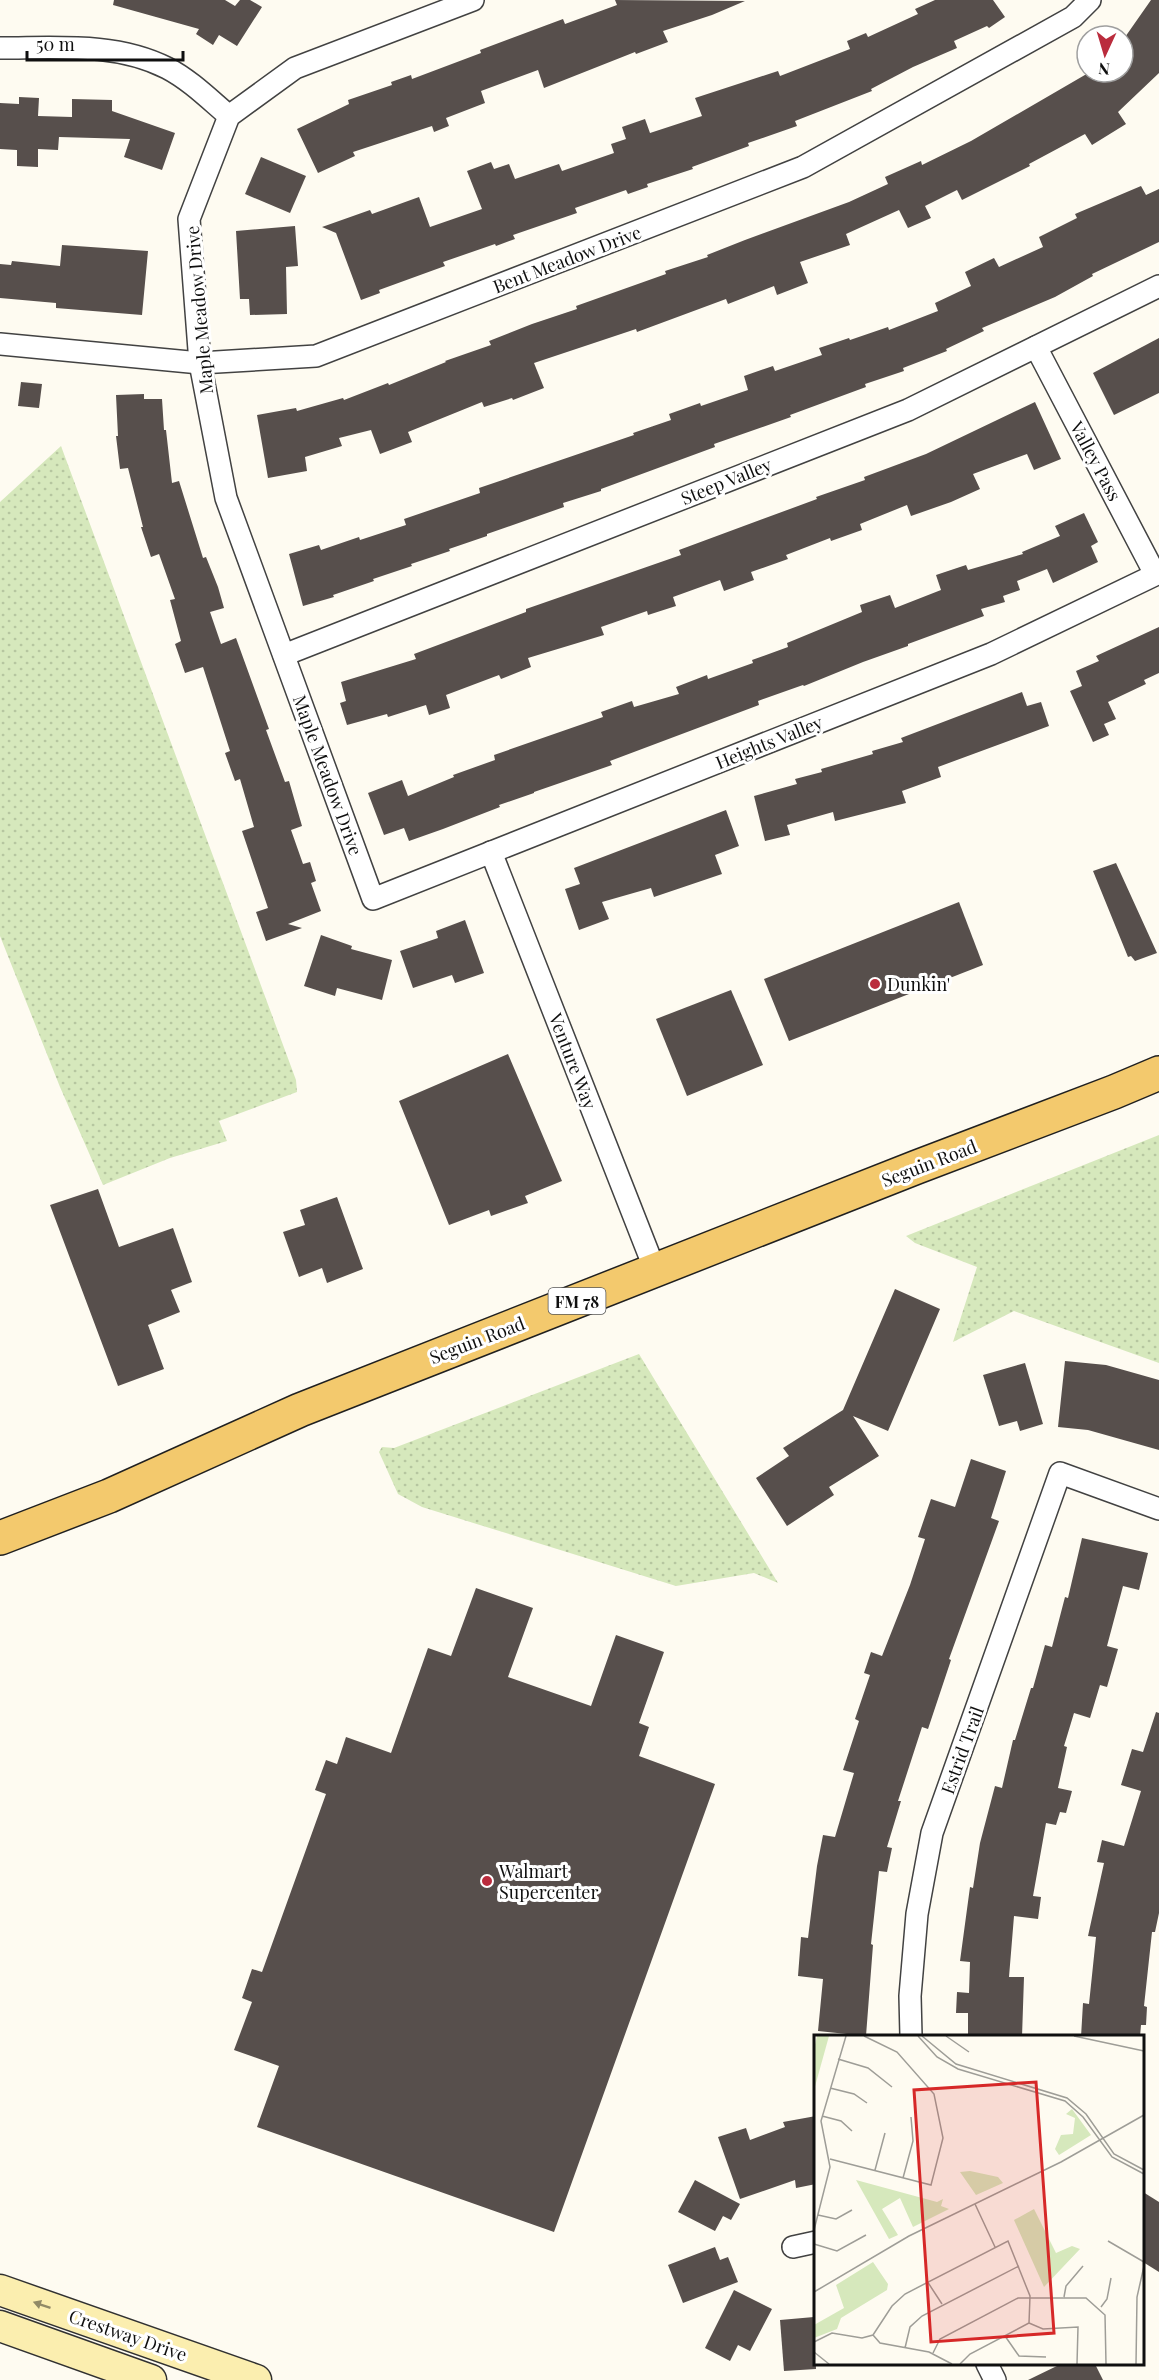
<svg xmlns="http://www.w3.org/2000/svg" width="1159" height="2380" font-family="'Playfair Display',serif">
	<style>
		.grass { fill: url(#grass-dots) }
		.building { fill: #574f4c }
		.lines { fill: none; stroke-linecap: round; stroke-linejoin: round }
		.street-casing { stroke: #424242; stroke-width: 24 }
		.secondary-casing { stroke: #313131; stroke-width: 33 }
		.primary-casing { stroke: #202020; stroke-width: 36 }
		.street { stroke: #fff; stroke-width: 21 }
		.secondary { stroke: #fbeeaf; stroke-width: 30 }
		.primary { stroke: #f3c96d; stroke-width: 33 }
		.oneway { fill: #918a67 }
		.poi-dot { fill: #ba2c3d; stroke: #fff; stroke-width: 2 }
		.labels { text-anchor: middle; dominant-baseline: central; stroke-width: 6; stroke-linejoin: round; paint-order: stroke }
		.shield { fill: #fff; stroke: #575757; stroke-width: 1.5 }
		.shield-label { font-size: 16px; font-weight: bold; fill: #0f0f0f }
		.street-label { font-size: 18px; fill: #0f0f0f; stroke: #fff }
		.poi-label { font-size: 18px; fill: #0f0f0f; stroke: #fff; text-anchor: start }
		.inset-road { fill: none; stroke: #9e9d97; stroke-width: 1.5 }
		.view { fill: #d62828; fill-opacity: 0.15; stroke: #d62828; stroke-width: 3 }
		.inset-edge { fill: none; stroke: #0f0f0f; stroke-width: 3 }
	</style>
	<defs>
		<pattern id="grass-dots" width="8" height="8" patternUnits="userSpaceOnUse" patternTransform="scale(1.5)"><rect width="8" height="8" fill="#d6e8bc"/><path d="M2 2h.1M6 6h.1" fill="none" stroke="#b6c6a0" stroke-width="1.8" stroke-linecap="round"/></pattern>
	</defs>
	<rect width="100%" height="100%" fill="#fefbf1"/>
	<g class="grass">
		<path d="M61,446L296,1080L297,1092L219,1121L227,1141L170,1158L103,1185L60,1087L0,936V502Z"/>
		<path d="M1159,1135V1363L1014,1311L953,1342L977,1267L915,1243L906,1236Z"/>
		<path d="M639,1354L778,1583L754,1573L676,1586L422,1507L398,1494L379,1452L382,1447L394,1448Z"/>
	</g>
	<g class="building">
		<path d="M114,0H225L235,6L240,0H250L262,7L237,46L219,35L213,45L196,34L199,29L113,5Z"/>
		<path d="M615,0L745,1L712,15L663,31L668,42L636,54L635,52L544,88L538,70L481,91L485,103L446,118L449,126L434,132L432,126L353,152L355,156L318,173L297,129L349,104L348,100L392,85L391,82L411,75L412,79L481,53L480,50L563,19L565,24L617,5Z"/>
		<path d="M935,0H993L1005,17L989,28L987,26L954,41L957,48L913,67L871,89L872,91L795,121L797,126L748,143L749,146L692,167L693,169L647,184L648,187L628,194L626,190L575,208L577,213L513,235L515,239L496,246L495,244L443,262L445,266L379,290L380,293L361,300L336,233L322,227L370,210L372,214L419,197L430,227L482,209L467,171L491,162L494,169L509,164L515,179L559,164L562,171L614,153L611,144L626,139L622,127L645,119L650,133L702,116L695,98L778,71L780,76L850,49L847,41L866,33L868,37L918,14L915,9Z"/>
		<path d="M1151,0H1159V73L1118,112L1126,124L1092,145L1085,134L1029,164L1030,166L962,200L957,190L925,206L931,218L908,228L899,210L846,234L850,245L800,262L808,283L777,295L774,286L728,304L726,299L637,332L636,329L534,363L544,388L513,400L512,398L484,407L482,402L408,432L412,442L380,454L371,430L339,438L342,446L305,457L307,471L268,478L257,415L296,408L297,411L343,398L344,400L388,383L389,385L446,362L445,361L491,345L489,341L532,324L577,309L576,306L666,274L665,271L708,257L707,255L745,240L849,202L888,184L885,177L921,161L922,165L971,141L1090,72H1123V40Z"/>
		<path d="M19,97L39,98L38,116L72,117V99L112,100V111L175,133L162,170L124,157L130,139L59,137L58,150L38,149V167L17,166V150L0,149V103L19,104Z"/>
		<path d="M261,157L306,176L290,213L245,194Z"/>
		<path d="M1141,186L1146,195L1159,189V242L1092,274L1093,276L1055,297L982,328L984,331L946,349L947,351L903,368L904,371L865,384L866,387L790,415L791,417L714,444L715,447L601,489V491L563,503L564,507L487,534V536L449,549L450,551L411,564L412,566L373,579L374,581L333,595L334,597L303,606L289,554L319,545L321,550L359,537L360,540L406,525L404,519L480,493L479,488L634,435L633,433L671,420L669,414L700,403L701,406L748,390L744,376L773,366L775,371L822,355L819,348L849,338L850,340L888,327L889,330L938,311L935,303L971,286L965,272L994,258L999,267L1043,247L1039,237L1077,218L1075,214Z"/>
		<path d="M295,226L298,266L286,267L287,314L250,315L249,299H240L236,231Z"/>
		<path d="M62,245L148,251L142,315L56,308V303L0,298V264L11,265L12,261L60,266Z"/>
		<path d="M1159,338V393L1114,415L1093,373Z"/>
		<path d="M21,382L42,384L39,408L18,406Z"/>
		<path d="M144,394V399H162L164,430H166L172,483L179,481L203,558L206,557L218,587L224,608L210,612L221,644L236,638L269,729L266,730L285,782L289,781L302,826L291,830L303,864L310,862L316,881L311,883L321,911L288,924L302,928L266,941L256,912L268,908L242,831L254,827L240,779L235,781L225,753L230,751L203,667L185,673L175,644L181,641L170,600L175,599L159,554L151,557L141,527H143L128,468L120,469L116,436H118L116,395Z"/>
		<path d="M1035,402L1061,459L1034,470L1027,454L973,474L980,489L951,502L911,516L907,505L860,524L862,530L831,541L830,538L786,555L788,559L751,572L754,580L724,591L720,580L673,597L676,606L648,615L647,611L601,627L604,635L528,658L531,667L501,679L499,675L446,695L450,708L429,715L426,705L388,717L387,714L347,725L340,703L346,701L341,682L416,659L414,654L526,612V609L681,555L679,550L817,499L816,497L865,480L864,477L926,454Z"/>
		<path d="M1084,513L1098,542L1091,546L1098,562L1053,583L1047,569L1017,581L1020,590L1003,596L1005,602L981,609L984,616L908,644V646L863,662L804,686L803,685L758,701L759,705L610,761L612,765L534,792V793L499,805L500,807L443,829L409,841L404,828L384,835L368,793L402,780L408,796L454,777L453,775L495,760L494,755L603,717L601,712L632,701L634,707L679,694L676,687L707,675L708,679L753,663L752,660L788,647L787,643L862,612L860,605L890,595L895,608L941,590L936,575L966,565L968,570L1023,554L1022,552L1060,536L1055,526Z"/>
		<path d="M1159,627V673L1144,680L1146,684L1108,702L1116,719L1104,724L1109,735L1093,742L1070,691L1082,686L1076,671L1099,661L1096,656Z"/>
		<path d="M1022,692L1027,706L1041,702L1049,726L938,767L941,777L902,791L906,803L835,821L833,812L787,825L790,835L765,841L754,796L797,784L795,779L822,772L821,769L873,754L872,751L903,742L901,738Z"/>
		<path d="M726,810L739,846L715,855L722,874L654,897L651,888L602,902L609,919L579,930L565,889L580,884L574,868Z"/>
		<path d="M1116,863L1157,953L1135,961L1131,956L1128,957L1093,871Z"/>
		<path d="M959,902L983,965L789,1041L764,979Z"/>
		<path d="M465,920L484,973L455,983L452,975L413,988L400,951L438,938L436,931Z"/>
		<path d="M321,935L352,946L351,949L392,960L382,1000L337,988L335,996L304,986Z"/>
		<path d="M731,990L763,1065L687,1096L656,1019Z"/>
		<path d="M508,1054L562,1181L525,1196L528,1203L491,1216L489,1210L449,1225L399,1101Z"/>
		<path d="M98,1189L119,1247L173,1228L192,1282L171,1290L180,1312L148,1325L164,1369L118,1386L50,1205Z"/>
		<path d="M337,1197L363,1269L327,1283L322,1268L299,1277L283,1232L305,1225L300,1210Z"/>
		<path d="M895,1289L940,1309L888,1431L853,1416L879,1456L829,1487L834,1495L787,1526L756,1478L789,1456L783,1448L843,1410Z"/>
		<path d="M1065,1361L1106,1365L1159,1380V1450L1088,1430L1058,1427Z"/>
		<path d="M1025,1363L1043,1424L1020,1431L1017,1421L999,1426L983,1375Z"/>
		<path d="M971,1459L1006,1471L991,1518L999,1521L949,1659L951,1660L928,1729L922,1727L898,1801H901L887,1847L892,1848L887,1872L879,1871L871,1944L873,1945L866,2036L818,2031L823,1979L798,1976L801,1937L808,1938L817,1866L823,1835L835,1837L854,1773L843,1770L859,1721L855,1719L870,1675L864,1673L871,1652L882,1656L910,1585L925,1539L918,1537L931,1499L955,1507Z"/>
		<path d="M1082,1538L1148,1553L1139,1590L1123,1586L1107,1646L1118,1649L1107,1687L1100,1685L1090,1718L1074,1713L1064,1746L1067,1747L1058,1788L1072,1791L1066,1813L1060,1812L1056,1825L1046,1823L1033,1896L1041,1897L1038,1919L1014,1916L1009,1977H1024L1022,2037H968V2013H956L957,1992L969,1993L970,1962L960,1961L970,1887L973,1888L980,1843L995,1786L1002,1788L1013,1740H1015L1031,1688H1033L1045,1645L1052,1647L1065,1597L1068,1598Z"/>
		<path d="M476,1588L533,1608L508,1677L591,1706L616,1635L664,1652L639,1723L649,1727L639,1756L715,1784L554,2232L257,2127L279,2066L234,2050L252,2002L242,1998L252,1969L262,1972L326,1794L315,1790L326,1760L337,1764L346,1737L391,1753L428,1648L451,1656Z"/>
		<path d="M1156,1712L1159,1713V1913L1155,1932H1152L1144,2006L1147,2007L1146,2025H1141L1140,2037H1081L1083,2003L1089,2004L1096,1937L1088,1936L1104,1863L1097,1862L1102,1840L1124,1846L1141,1791L1121,1785L1132,1749L1143,1752Z"/>
		<path d="M816,2116V2184L796,2188L795,2180L740,2199L718,2137L746,2128L750,2140L785,2127L783,2122Z"/>
		<path d="M695,2180L740,2204L731,2220L723,2216L715,2231L678,2212Z"/>
		<path d="M1143,2192L1159,2202V2272L1143,2262Z"/>
		<path d="M715,2247L720,2260L728,2257L738,2282L683,2303L668,2265Z"/>
		<path d="M734,2290L772,2309L750,2351L738,2345L730,2361L705,2348Z"/>
		<path d="M814,2317L816,2369L784,2371L780,2320Z"/>
		<path d="M1061,2364H1095L1103,2380H1028Z"/>
	</g>
	<g class="lines">
		<defs>
			<g id="street">
				<path d="M473,0L295,68L229,116L189,219L200,363L226,498L373,899L991,654L1159,573"/>
				<path d="M0,48C56,48 116,42 167,68C190,80 209,99 229,116"/>
				<path d="M0,344L200,363L316,356L803,167L1073,17L1090,0"/>
				<path d="M1036,347L1155,574"/>
				<path d="M284,655L908,410L1159,286"/>
				<path d="M491,852L655,1270"/>
				<path d="M911,2036L910,1996L917,1914L932,1833L1060,1473L1159,1509"/>
				<path d="M793,2247L816,2242"/>
				<path d="M987,2364L995,2380"/>
			</g>
			<g id="secondary">
				<path d="M0,2290L256,2380"/>
				<path d="M0,2326L151,2380"/>
			</g>
			<path id="primary" d="M0,1538L109,1496L300,1410L917,1167L1114,1092L1159,1073"/>
		</defs>
		<use href="#street" class="street-casing"/>
		<use href="#secondary" class="secondary-casing"/>
		<use href="#primary" class="primary-casing"/>
		<use href="#street" class="street"/>
		<use href="#secondary" class="secondary"/>
		<use href="#primary" class="primary"/>
	</g>
	<defs><path id="oneway-solid" d="M-6-.8H1V-3.2L6.5 0L1 3.2V.8H-6Z" transform="scale(1.5)"/></defs>
	<use class="oneway" href="#oneway-solid" transform="translate(42 2305) rotate(-161)"/>
	<g class="poi-dot">
		<circle cx="875" cy="984" r="6"/>
		<circle cx="487" cy="1881" r="6"/>
	</g>
	<g class="labels">
		<rect class="shield" x="548.5" y="1288" width="57" height="26" rx="4.5"/>
		<g class="shield-label">
			<text x="577" y="1301">FM 78</text>
		</g>
		<g class="street-label">
			<text transform="translate(567 259) rotate(-21)">Bent Meadow Drive</text>
			<text transform="translate(199 310) rotate(-95)">Maple Meadow Drive</text>
			<text transform="translate(1096 461) rotate(62)">Valley Pass</text>
			<text transform="translate(726 481) rotate(-22)">Steep Valley</text>
			<text transform="translate(769 742) rotate(-22)">Heights Valley</text>
			<text transform="translate(328 775) rotate(70)">Maple Meadow Drive</text>
			<text transform="translate(573 1061) rotate(69)">Venture Way</text>
			<text transform="translate(929 1163) rotate(-21)">Seguin Road</text>
			<text transform="translate(477 1340) rotate(-21)">Seguin Road</text>
			<text transform="translate(962 1750) rotate(-70)">Estrid Trail</text>
			<text transform="translate(128 2335) rotate(19)">Crestway Drive</text>
		</g>
		<g class="poi-label">
			<text x="887" y="984">Dunkin'</text>
			<text x="499" y="1871">Walmart<tspan x="499" dy="21">Supercenter</tspan></text>
		</g>
	</g>
	<g transform="translate(814 2035)">
		<rect width="330" height="330" fill="#fefbf1"/>
		<path d="M3,1H15L0,55V14ZM258,74L277,100L245,120L241,114L247,100L259,99L261,83L252,79ZM156,136L184,142L189,148L162,160L146,137ZM42,145L123,167L129,164L127,171L135,174L99,192L86,163L68,174L84,200L75,204ZM220,174L242,218L258,211L266,214L230,252L200,185ZM59,227L74,249L73,255L27,283L23,294L0,303V290L30,273L22,250Z" fill="#d6e8bc"/>
		<path class="inset-road" d="M104,1L123,22L144,34L251,66L269,82L298,122L330,139M108,1L142,29L253,63L272,79L300,119L330,135M132,1L155,17M260,1L330,16M24,24L54,33L78,52M16,53L40,59L53,68M8,81L27,86L38,96M16,124L117,150L129,103L120,59L83,17L50,1M61,135L71,98M89,143L99,106L97,82M161,169L181,212M4,180L22,184L38,175M0,195L16,132L7,86L32,1M294,206L330,227M0,209L23,216L52,200M113,246L128,269M0,257L95,201L247,127L330,80M250,262L252,251L269,231M287,272L293,264L297,243M215,288L229,294L264,292L263,329M59,300L66,308L115,317L138,329M191,301L205,321L232,322M0,307L18,298L48,303L59,300L78,271L91,259L194,206L216,261L215,288L156,319L146,329M91,313L96,292L108,281L205,231M0,317L15,329M119,318L126,304L204,263H272L291,280L292,329M322,329L323,262L330,231"/>
		<path class="view" d="M222,47L240,298L117,307L100,55Z"/>
		<rect width="330" height="330" class="inset-edge"/>
	</g>
	<g transform="translate(1105 54) rotate(184)"><circle r="28" fill="#ffffff" stroke="#9f9f9f" stroke-width="1.5"/>
	<path d="M0-4.5L10 22L0 15L-10 22Z" fill="#ba2c3d"/>
	<text y="-9" font-size="16" font-weight="bold" text-anchor="middle" fill="#0f0f0f">N</text>
	</g>
	<path d="M27 51v9h156v-9" fill="none" stroke="#0f0f0f" stroke-width="3"/>
	<text x="36" y="51" font-size="18" fill="#0f0f0f" stroke="#ffffff" stroke-width="4.5" paint-order="stroke">50 m</text>
</svg>
